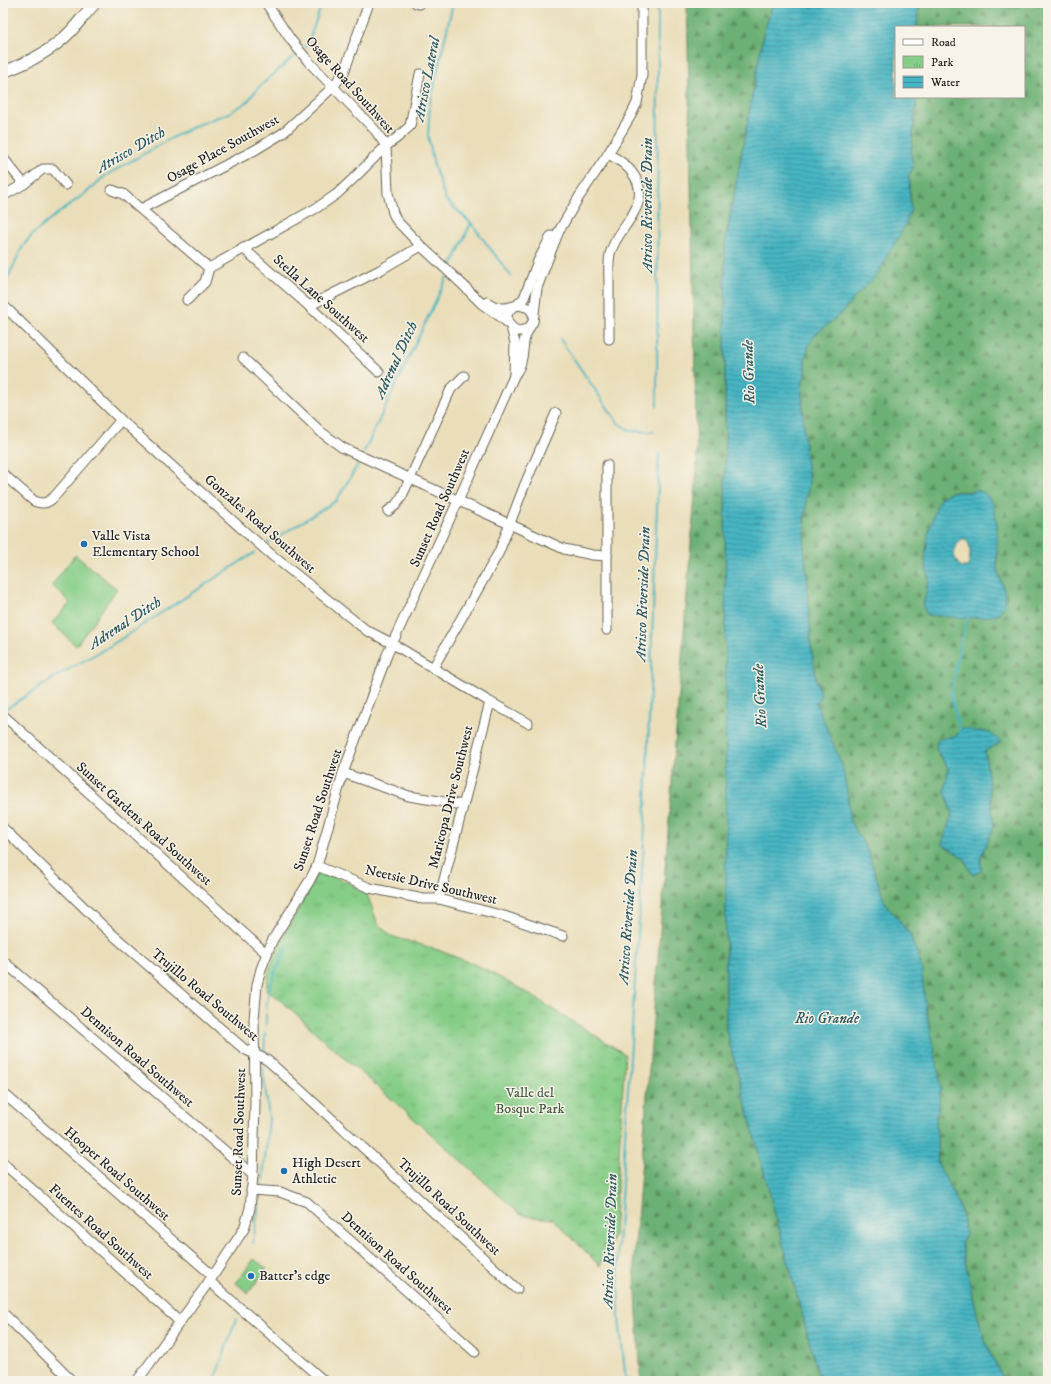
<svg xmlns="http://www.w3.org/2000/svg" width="1051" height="1384" font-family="'IM FELL DW Pica',serif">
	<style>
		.green { fill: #86cd87; stroke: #517452 }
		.forest { fill: url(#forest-firs); stroke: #446648; fill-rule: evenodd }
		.park { fill: url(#park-tufts); stroke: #517452 }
		.water { fill: url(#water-rules); stroke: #32686f; fill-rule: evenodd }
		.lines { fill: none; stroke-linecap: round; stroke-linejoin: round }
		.stream { stroke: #47b5c2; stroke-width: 2 }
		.minor-casing { stroke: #646053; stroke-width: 11 }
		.major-casing { stroke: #646053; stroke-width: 13 }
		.minor { stroke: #fff; stroke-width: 9 }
		.major { stroke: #fff; stroke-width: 11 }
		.poi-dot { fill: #1f6fb2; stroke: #f7f3e8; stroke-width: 1.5 }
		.labels { text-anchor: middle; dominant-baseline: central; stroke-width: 3; stroke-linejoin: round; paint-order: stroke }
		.street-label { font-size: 14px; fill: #1c1c1c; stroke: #f7f3e8 }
		.poi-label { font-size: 14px; fill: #1c1c1c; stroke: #f7f3e8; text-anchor: start }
		.park-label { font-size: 14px; fill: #415a41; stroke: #f7f3e8 }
		.water-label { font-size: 15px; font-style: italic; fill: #2d595e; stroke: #f7f3e8 }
	</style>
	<defs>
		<pattern id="forest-firs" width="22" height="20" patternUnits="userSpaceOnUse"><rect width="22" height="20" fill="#6cb074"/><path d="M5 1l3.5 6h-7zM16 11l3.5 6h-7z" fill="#588e5e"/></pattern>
		<pattern id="park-tufts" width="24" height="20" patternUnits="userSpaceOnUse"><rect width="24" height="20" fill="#86cd87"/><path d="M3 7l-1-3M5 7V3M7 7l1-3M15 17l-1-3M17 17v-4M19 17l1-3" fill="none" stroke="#73af74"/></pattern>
		<pattern id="water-rules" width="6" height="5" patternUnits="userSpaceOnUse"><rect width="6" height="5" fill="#47b5c2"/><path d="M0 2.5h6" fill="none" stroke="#3a929d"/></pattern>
	</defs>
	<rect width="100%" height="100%" fill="#f7f3e8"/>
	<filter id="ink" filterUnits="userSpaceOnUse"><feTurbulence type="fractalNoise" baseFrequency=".025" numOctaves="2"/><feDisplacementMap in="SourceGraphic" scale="8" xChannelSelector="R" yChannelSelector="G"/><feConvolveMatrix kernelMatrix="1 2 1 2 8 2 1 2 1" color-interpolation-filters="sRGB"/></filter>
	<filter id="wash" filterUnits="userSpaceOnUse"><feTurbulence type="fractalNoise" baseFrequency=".012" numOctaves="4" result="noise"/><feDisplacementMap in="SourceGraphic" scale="16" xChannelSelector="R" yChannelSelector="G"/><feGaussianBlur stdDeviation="0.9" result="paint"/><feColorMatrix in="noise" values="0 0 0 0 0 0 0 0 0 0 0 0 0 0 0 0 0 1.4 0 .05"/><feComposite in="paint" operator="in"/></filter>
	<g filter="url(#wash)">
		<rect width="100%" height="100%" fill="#eadeba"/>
		<g class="green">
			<path d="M75,555L117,589L76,646L52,623L70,603L52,585Z"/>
			<path d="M254,1259L267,1269L248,1293L236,1283Z"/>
		</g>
		<g class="forest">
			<path d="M687,3H773L764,32L725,244L726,1030L820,1381H641L634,1258L697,468Z"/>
			<path d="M918,3H1048V1381H1005C979,1342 972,1289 961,1243L966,1234L958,1203L938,1164L936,1115L939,1106L933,1041L910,934L885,903L868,852L850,821L847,791L816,703L818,698L821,696L817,683L810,638L811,636L807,588L808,585L804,546L805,529L804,519L806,510V501L808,473L805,449L802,394L803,379L805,377V359L809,345L815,335L844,311L853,299L875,277L885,262L886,256L904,228L911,198L909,188L910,182L908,177L913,168L911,153L917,97H1024V27H917L919,8ZM975,490L991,500L997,529V567L1006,598L998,614C974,619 951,617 927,615L923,606L929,580L925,560L928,534L951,492H969ZM960,732L1001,741L985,751L994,827L981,857V872L972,874L964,858L942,844L952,814L945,791L948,768L936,749Z"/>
		</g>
		<path class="park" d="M318,870L349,883L367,894L378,924L391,936L438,950L481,967L519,988L625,1054L614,1236L600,1266L553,1219L531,1217L520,1214C459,1159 397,1103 334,1049C311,1030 291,1006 266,990L269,970L280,943L304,899Z"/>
		<g class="water">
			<path d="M773,3H918L919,8L917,27H896V97H917L911,153L913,168L908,177L910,182L909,188L911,209L904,228L887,256L885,262L875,277L853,299L844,311L815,335L809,345L805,359V377L803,379L802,394L805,449L809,482L806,501V510L804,519L805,529L804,546L808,585L807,588L811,636L810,639L817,683L821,696L818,698L819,701L816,703L842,765L847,791L850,821L868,852L885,903L910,934L921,965L926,1010L933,1041L941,1086L939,1106L936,1115L938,1164L958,1203L966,1234L961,1244C972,1289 979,1342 1005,1381H820L726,1030L725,244L764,32Z"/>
			<path d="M975,490C1004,493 996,545 997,565C998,580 1013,599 1000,612C989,622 942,616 927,615L923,606L929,580L925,560L928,534L936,507L941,497L952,492H969ZM961,539H966C972,547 970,558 968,567H962L958,564L953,553L957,544Z"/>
			<path d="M962,728L990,733L1001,742L985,751L994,827L981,857V872L972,874L964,858L942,844L952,814L945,791L948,768L936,749L937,740L957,735Z"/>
		</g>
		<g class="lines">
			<g class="stream">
				<path d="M453,3L430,104L428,135L434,166L446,200L471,223L511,276"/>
				<path d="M305,47L310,38L322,3"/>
				<path d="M452,265L471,223"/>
				<path d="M3,288L23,246L33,234L56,215L87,192L105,176L179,134L202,123L229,113L247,102L258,88L294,56"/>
				<path d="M560,339L618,423L630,431L653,432"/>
				<path d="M657,407L658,3"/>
				<path d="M364,452L447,277"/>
				<path d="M268,543L336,501L359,463"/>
				<path d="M6,709L62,673L110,646L254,553"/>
				<path d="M960,732L951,694L958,654L968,617"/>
				<path d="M266,1009C269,982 276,970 288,946"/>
				<path d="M266,1025V1014"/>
				<path d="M264,1055L265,1033"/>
				<path d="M262,1185L269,1120L263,1067"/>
				<path d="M253,1243L260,1196"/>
				<path d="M214,1381L236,1319"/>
				<path d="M626,1381L619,1319L618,1245L645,826L659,454"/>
			</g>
		</g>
	</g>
	<g filter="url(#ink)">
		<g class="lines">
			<defs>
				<g id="minor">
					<path d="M266,3L291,40L308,61L375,130L386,146L388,193L393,213L397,221L421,246L463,285L482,304L501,317L510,325"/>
					<path d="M416,3L419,4"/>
					<path d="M608,154C631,165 649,186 634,212C627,226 614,238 610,254C608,264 609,275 609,284C609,303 609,321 609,339"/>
					<path d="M3,158L24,184"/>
					<path d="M112,190L123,194L209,268"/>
					<path d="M3,196L24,184L43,169H53L66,185"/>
					<path d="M141,209L255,150L283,133L333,87L344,72L369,3"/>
					<path d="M243,248L309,306L379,372"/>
					<path d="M187,300L205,282L209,268L318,207L337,194L354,178L386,146L398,137L410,126L420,74"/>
					<path d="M487,302C496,308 503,310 514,306"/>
					<path d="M3,305L121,420L243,530L274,557L366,630L393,644L490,702L528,723"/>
					<path d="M517,305L524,298L538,261L551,236"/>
					<path d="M309,306L380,270L421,246"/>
					<path d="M534,315L529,308L519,305C503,309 503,326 519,331L528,329L533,322L537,288L551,251L559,231L579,197L608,154L630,117L637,103L642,75V3"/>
					<path d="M511,327L515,343L514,375"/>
					<path d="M243,358L321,432L343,448L564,549L593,555L607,556"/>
					<path d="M607,465V630"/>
					<path d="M3,474L34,501C42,504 47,504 54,497L121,420"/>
					<path d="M388,511L396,505L402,496L451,389L464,376"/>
					<path d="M433,668L499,552L525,484L556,413"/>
					<path d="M3,715L267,954"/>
					<path d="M343,773L409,796L463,805"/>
					<path d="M3,828L104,927L244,1049L267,1060L273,1065L517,1289"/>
					<path d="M317,866L370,888L423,899H439L504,916L563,936"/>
					<path d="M439,899L490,702"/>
					<path d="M3,961L253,1175"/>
					<path d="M3,1093L213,1276"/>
					<path d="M3,1163L180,1322"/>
					<path d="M251,1190L280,1192L307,1202L475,1352"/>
					<path d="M209,1281L324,1381"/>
					<path d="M3,1313L72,1381"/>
					<path d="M137,1381L213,1276L244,1229L250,1208L253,1175L255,1103L254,1019L257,985L261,969L272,941L310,880L317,866L343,773L387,655L458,501L514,376C517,371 520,367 521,362C525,348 521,341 530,327"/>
				</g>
				<path id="major" d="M3,72C28,63 52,51 71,31C79,22 87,12 95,3"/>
			</defs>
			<use href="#minor" class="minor-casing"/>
			<use href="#major" class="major-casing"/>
			<use href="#minor" class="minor"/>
			<use href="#major" class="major"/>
		</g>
	</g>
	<g class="poi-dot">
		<circle cx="84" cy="544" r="4"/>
		<circle cx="284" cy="1171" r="4"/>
		<circle cx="251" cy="1276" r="4"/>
	</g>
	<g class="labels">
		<g class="street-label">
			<text transform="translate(350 85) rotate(48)">Osage Road Southwest</text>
			<text transform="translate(223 149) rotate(-29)">Osage Place Southwest</text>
			<text transform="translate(321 299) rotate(42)">Stella Lane Southwest</text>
			<text transform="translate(440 508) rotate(-66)">Sunset Road Southwest</text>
			<text transform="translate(260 524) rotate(41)">Gonzales Road Southwest</text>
			<text transform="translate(451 797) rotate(-76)">Maricopa Drive Southwest</text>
			<text transform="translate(318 810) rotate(-72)">Sunset Road Southwest</text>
			<text transform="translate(144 824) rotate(42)">Sunset Gardens Road Southwest</text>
			<text transform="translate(431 885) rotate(13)">Neetsie Drive Southwest</text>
			<text transform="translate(205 995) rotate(40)">Trujillo Road Southwest</text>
			<text transform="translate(137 1057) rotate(41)">Dennison Road Southwest</text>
			<text transform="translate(239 1132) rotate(-88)">Sunset Road Southwest</text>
			<text transform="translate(117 1174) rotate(41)">Hooper Road Southwest</text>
			<text transform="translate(449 1207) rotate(43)">Trujillo Road Southwest</text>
			<text transform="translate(101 1232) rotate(42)">Fuentes Road Southwest</text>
			<text transform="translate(397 1263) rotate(42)">Dennison Road Southwest</text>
		</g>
		<g class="poi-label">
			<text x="92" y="536">Valle Vista<tspan x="92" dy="16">Elementary School</tspan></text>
			<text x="292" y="1163">High Desert<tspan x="292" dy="16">Athletic</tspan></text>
			<text x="259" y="1276">Batter's edge</text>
		</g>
		<g class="park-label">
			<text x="530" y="1093">Valle del<tspan x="530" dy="16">Bosque Park</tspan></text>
		</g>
		<g class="water-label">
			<text transform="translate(427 79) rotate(-79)">Atrisco Lateral</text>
			<text transform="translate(131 150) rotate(-30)">Atrisco Ditch</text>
			<text transform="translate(647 205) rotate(-90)">Atrisco Riverside Drain</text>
			<text transform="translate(396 360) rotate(-65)">Adrenal Ditch</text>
			<text transform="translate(749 372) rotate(-92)">Rio Grande</text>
			<text transform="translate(643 594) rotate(-88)">Atrisco Riverside Drain</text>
			<text transform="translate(125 623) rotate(-33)">Adrenal Ditch</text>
			<text transform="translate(760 696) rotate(-93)">Rio Grande</text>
			<text transform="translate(628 917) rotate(-86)">Atrisco Riverside Drain</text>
			<text x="827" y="1018">Rio Grande</text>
			<text transform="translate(610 1241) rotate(-88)">Atrisco Riverside Drain</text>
		</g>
	</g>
	<rect width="1051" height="1384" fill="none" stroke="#f7f3e8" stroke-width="16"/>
	<rect x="895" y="26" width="130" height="72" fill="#f7f3e8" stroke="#9f9d96"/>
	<rect x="903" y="39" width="20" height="6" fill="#ffffff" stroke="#9f9d96"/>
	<text x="931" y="46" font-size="12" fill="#1c1c1c">Road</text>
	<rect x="903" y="56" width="20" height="12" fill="url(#park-tufts)" stroke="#9f9d96"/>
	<text x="931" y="66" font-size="12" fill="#1c1c1c">Park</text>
	<rect x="903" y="76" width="20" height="12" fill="url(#water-rules)" stroke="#9f9d96"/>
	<text x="931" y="86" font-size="12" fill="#1c1c1c">Water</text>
</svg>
